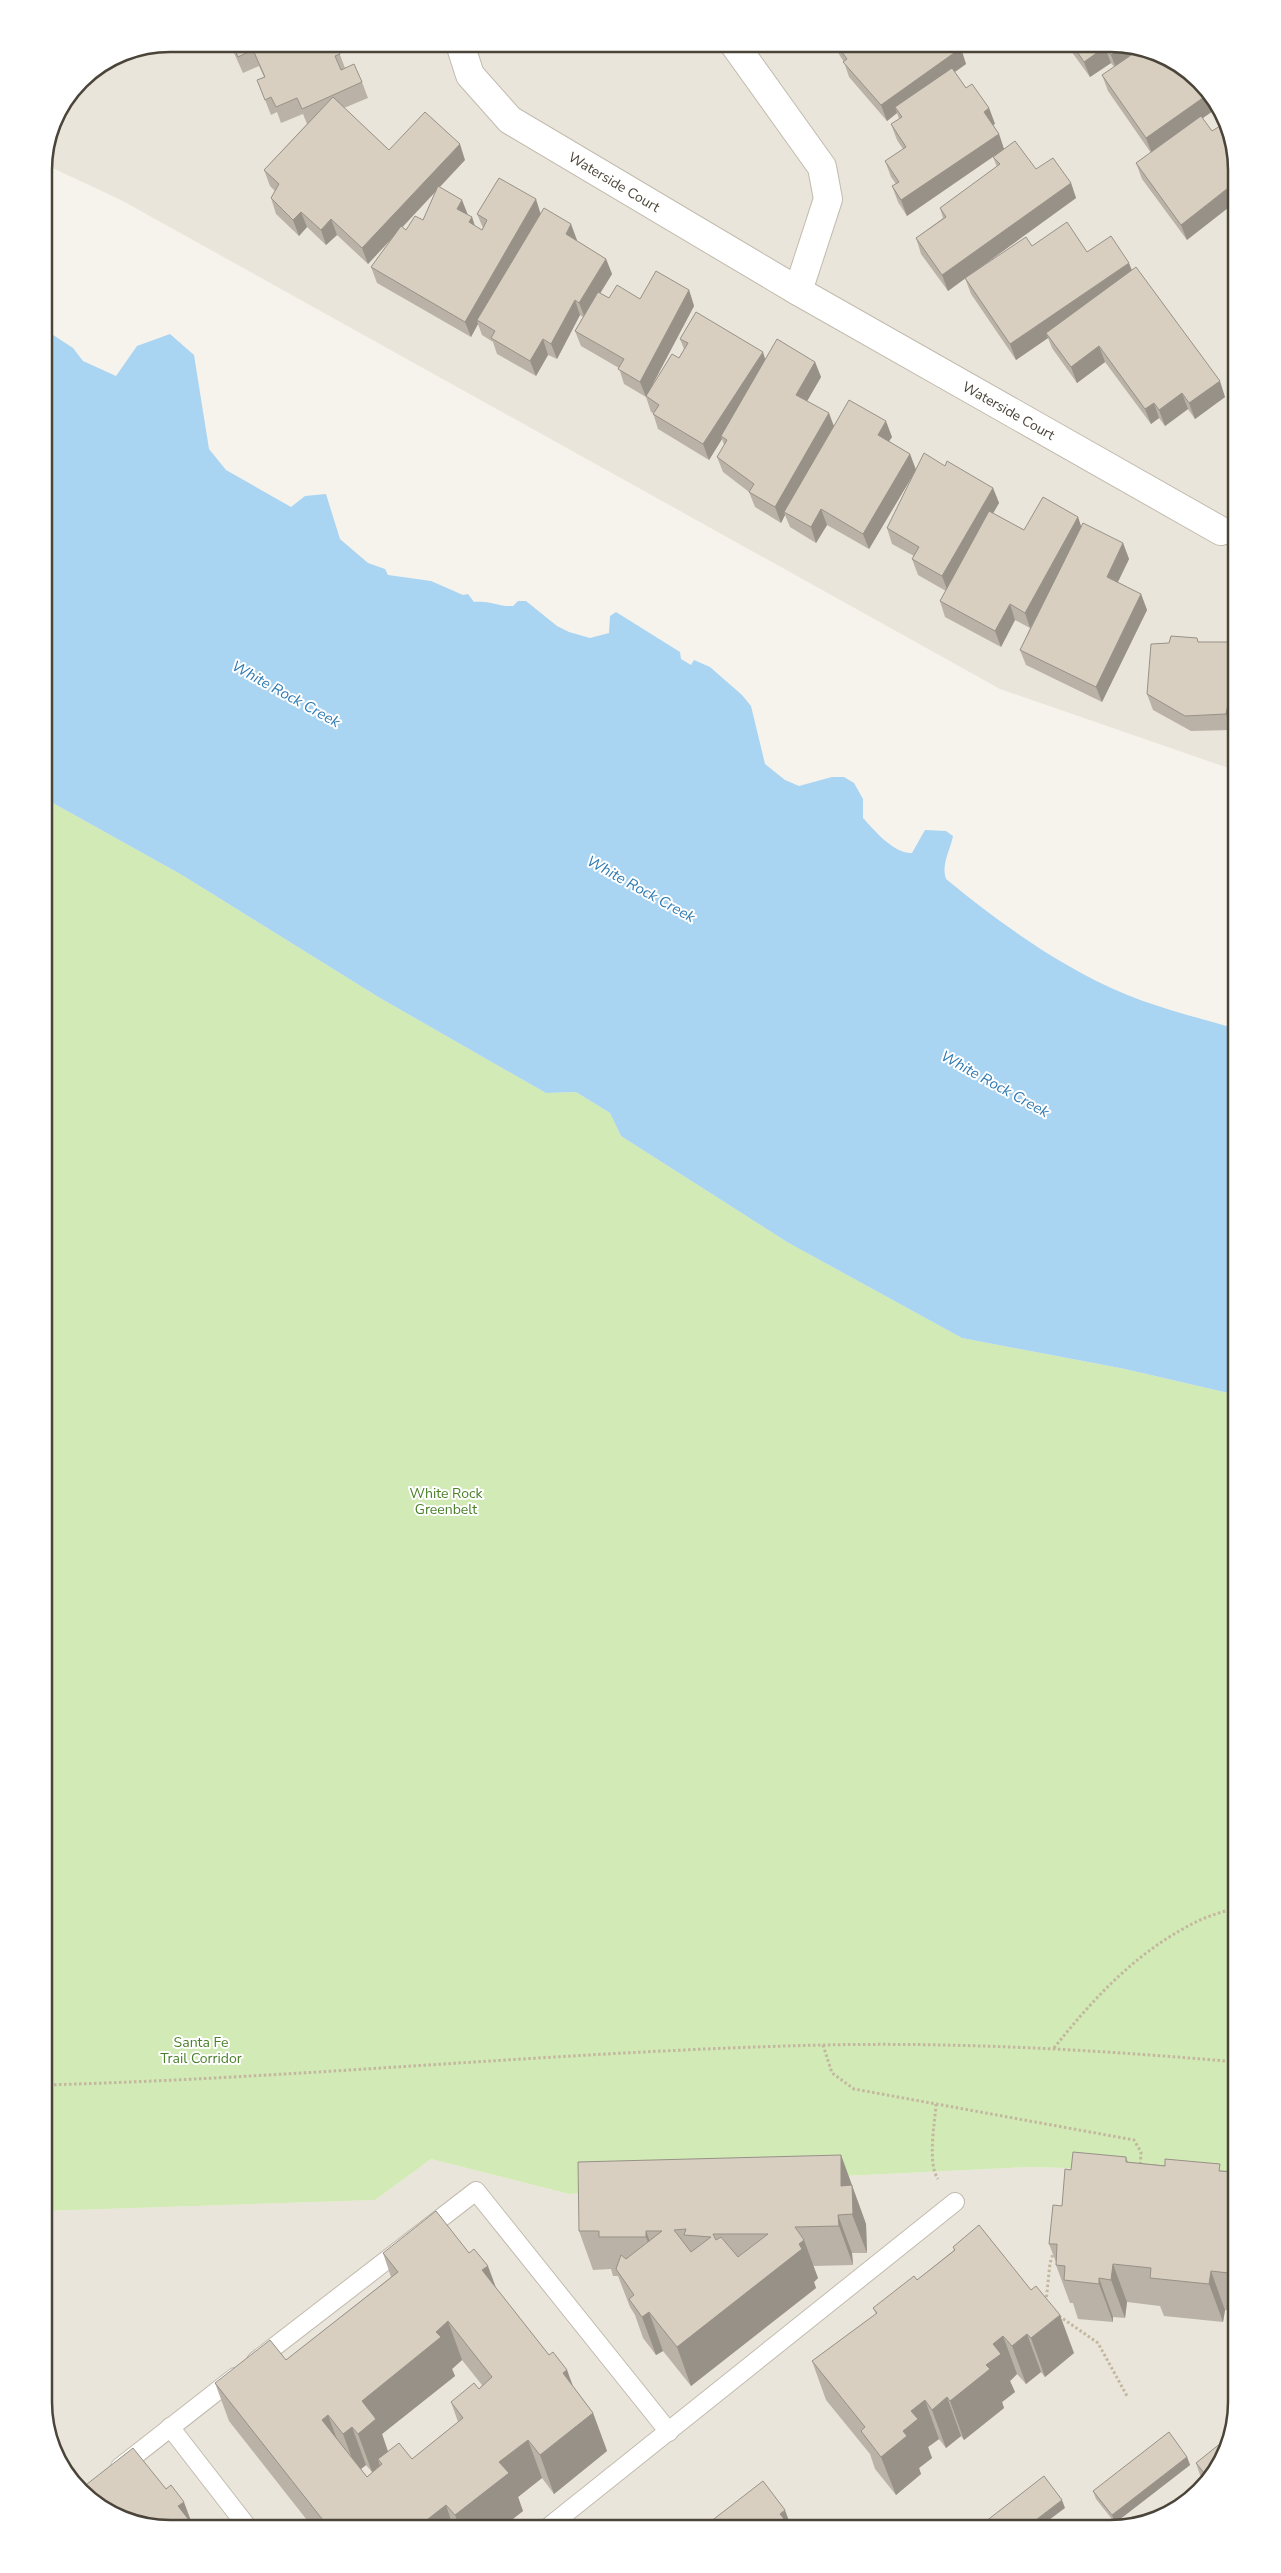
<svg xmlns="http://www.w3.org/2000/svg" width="1281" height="2573" font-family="'Nunito Sans',sans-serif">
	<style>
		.residential { fill: #eae5da }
		.green { fill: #d2eab5 }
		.water { fill: #a9d4f2 }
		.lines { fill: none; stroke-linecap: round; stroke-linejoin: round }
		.lane-casing { stroke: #c2bbae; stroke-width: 20 }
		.street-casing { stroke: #c2bbae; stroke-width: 30 }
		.path { stroke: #c4b79f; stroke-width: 3; stroke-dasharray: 2.5 2.5; stroke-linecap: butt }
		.lane { stroke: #fff; stroke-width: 18 }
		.street { stroke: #fff; stroke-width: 28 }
		.wall { fill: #bab2a6; fill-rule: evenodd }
		.shaded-wall { fill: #979187 }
		.building { fill: #d8cfc1; stroke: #979187; fill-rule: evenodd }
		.labels { text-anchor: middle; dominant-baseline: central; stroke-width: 4; stroke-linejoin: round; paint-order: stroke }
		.street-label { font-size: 14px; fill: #4b4439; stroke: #fff }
		.park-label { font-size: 14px; fill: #4a7f2a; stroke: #fff }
		.water-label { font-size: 15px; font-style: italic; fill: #2e7ab2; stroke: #fff }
		.rim { fill: none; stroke: #4b4439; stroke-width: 2.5 }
	</style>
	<rect width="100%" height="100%" fill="#f6f3ec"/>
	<g class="residential">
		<path d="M170,44H1119L1188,70L1228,122L1237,170V771L1000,689L121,200L44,164L57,114L81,81L122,53Z"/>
		<path d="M431,2159L569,2194L784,2179L1030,2167L1181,2171L1237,2179V2403L1216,2473L1159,2520L1111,2529H162L93,2503L53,2451L44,2403V2211L375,2200Z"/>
	</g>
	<path class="green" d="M44,798L182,875L380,998L546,1093L576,1092L610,1113L621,1136L787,1242L962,1338L1125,1369L1237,1395V2179L1181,2171L1030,2167L784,2179L569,2194L431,2159L375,2200L44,2211Z"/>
	<path class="water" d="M44,329L73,348L83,361L116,376L137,346L170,334L194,355L209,449L226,470L291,507L305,496L326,494L340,539L368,563L385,569L388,575L431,581L463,595L468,594L474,602C492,600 498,607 513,606L518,601H526L557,626L569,632L590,638L609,633L610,616L616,612L680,652L681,659L691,665L694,660L710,667L742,695L751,706L765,764L785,780L799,786L832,777H844L854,783L863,799V818C874,830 894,854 912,853L925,830L946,831L953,836C950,851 941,864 946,879C1001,924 1059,966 1125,994C1161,1009 1200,1018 1237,1029V1395L1125,1369L962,1338L787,1242L621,1136L610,1113L576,1092L546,1093L380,998L182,875L44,798Z"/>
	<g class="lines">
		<defs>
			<g id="lane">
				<path d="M256,2361L476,2191L669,2432"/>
				<path d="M170,2427L249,2529"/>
				<path d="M120,2467L235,2377"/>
				<path d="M546,2529L955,2202"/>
			</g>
			<g id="street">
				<path id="s1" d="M460,44L470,75L510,120L798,291L1221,531"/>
				<path d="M734,44L822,167L828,199L798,291"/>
			</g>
		</defs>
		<use href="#lane" class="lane-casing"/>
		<use href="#street" class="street-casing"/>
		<g class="path">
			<path d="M823,2045L832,2073L854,2089L1134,2140L1141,2152L1140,2167"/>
			<path d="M1054,2048C1093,1999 1136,1952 1194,1923C1207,1916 1223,1912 1237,1907"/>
			<path d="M44,2085C304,2078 563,2051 823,2045C961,2042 1100,2050 1237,2062"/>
			<path d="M936,2104C935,2123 927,2163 938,2179"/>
			<path d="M1046,2302L1050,2263L1054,2251"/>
			<path d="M1059,2316L1098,2343L1127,2396"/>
		</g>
		<use href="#lane" class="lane"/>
		<use href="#street" class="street"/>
	</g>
	<g class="wall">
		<path d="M230,44H336L345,68L362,82L368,98L344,108L389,150L465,160L439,187L467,214L472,217L475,226L482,230L483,228L477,214H541L577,240V241L606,259L612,274L600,293L609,298L640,299L689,290L694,306L649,391L679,358L684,349L680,339L765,360L815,362L821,377L807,401L834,426L892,437L889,441L910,454L916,470L869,549L827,525L816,543L790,527L785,515L781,523L755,507L749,492L723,472L717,457L724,445L722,439L709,460L658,429L653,413L651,412L646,397L624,384L619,368L581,346L575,331L583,317L580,315L557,359L548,355L536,376L497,354L493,342L482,335L478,324L471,337L377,283L371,267L395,234L368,264L337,235L326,245L307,227L299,236L276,214L271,198L275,191L270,186L264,170L307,124L303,114L281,123L277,112L271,115L257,80L264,77L259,66L243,73ZM436,191L423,220L406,230L402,227Z"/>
		<path d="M834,44H958L966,64L955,72L966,88L989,108L995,124L993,125L999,134L1004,149L1036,169L1071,183L1076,198L971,274L1032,246L1087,252L1132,270L1225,397L1195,419L1188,409L1165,426L1159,418L1151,424L1105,362L1077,383L1052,348L1048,338L1016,360L971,294L965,278L948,291L921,254L916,238L943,218L940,208L997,167L993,157L907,216L898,202L892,186L896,184L891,177L885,161L903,149L897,140L891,124L899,119L897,113L887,121L849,77L844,62L840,56L836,47Z"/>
		<path d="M1066,44H1119L1188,70L1217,108L1203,118L1187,240L1142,179L1136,163L1151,153L1108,91L1102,75L1114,67L1111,63L1090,77Z"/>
		<path d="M945,466L993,488L999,503L993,513L1024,530L1078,517L1081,526L1123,543L1129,559L1118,582L1141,594L1147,610L1102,702L1026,665L1020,650L1030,628L1015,620L1001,647L945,617L940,601L946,591L918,575L912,559L914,556L892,544L887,528Z"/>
		<path d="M1198,642L1237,643V704H1236L1232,730L1191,731L1153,710L1147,694Z"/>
		<path d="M841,2155L866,2224L867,2253H852L853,2265L813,2266L818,2278L814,2282L816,2288L691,2386L663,2351L656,2355L643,2338L635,2315L630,2307L618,2276H613L611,2269L593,2270L579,2231Z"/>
		<path d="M1126,2157L1128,2162L1237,2172V2311L1225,2310L1223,2322L1164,2316L1160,2306L1127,2302L1125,2318L1113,2317V2322L1078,2319L1073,2303H1070L1056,2265V2262L1049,2244L1062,2206L1071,2170Z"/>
		<path d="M953,2247L1074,2353L1045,2377L1041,2372L1026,2384L1017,2374L1010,2381L1015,2392L1002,2402L1004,2408L964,2440L961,2436L946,2448L939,2439L928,2447L932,2458L919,2468L921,2474L896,2495L875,2469L870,2454L826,2400L812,2361L876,2314L873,2308L917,2280L954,2250Z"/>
		<path d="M383,2253L495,2288L549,2355L567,2370L572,2385L593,2413L607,2451L554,2494L542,2478L518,2497L523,2511L500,2529H314L229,2421L215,2383L286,2360L391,2277ZM462,2360L482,2385L479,2389L451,2402L458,2422L412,2459L388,2451L382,2434L455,2376L452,2369ZM366,2465L372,2472L380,2466L367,2477L361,2469Z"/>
		<path d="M1187,2457L1190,2465L1115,2523L1096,2499L1093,2491Z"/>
		<path d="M1196,2463L1216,2473L1203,2484Z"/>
	</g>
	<g class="shaded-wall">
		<path d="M1124,46L1142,52L1117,71L1111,55Z"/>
		<path d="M1105,47L1111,63L1090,77L1084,62Z"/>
		<path d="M961,48L966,64L898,112L895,107L897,113L887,121L881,105Z"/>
		<path d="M1207,95L1217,108L1152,154L1146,138Z"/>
		<path d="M989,108L995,124L989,127L984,112Z"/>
		<path d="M999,134L1004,149L907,216L901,200Z"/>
		<path d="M460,144L465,160L368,264L362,248Z"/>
		<path d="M1237,181V201L1187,240L1181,225Z"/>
		<path d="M1071,183L1076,198L948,291L942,275Z"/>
		<path d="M536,199L541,215L477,320L478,324L471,337L465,322Z"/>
		<path d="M462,200L468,215L457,209Z"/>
		<path d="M301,212L307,227L299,236L293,220Z"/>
		<path d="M472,217L477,233L469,222Z"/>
		<path d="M331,219L337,235L326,245L321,230Z"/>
		<path d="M571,224L577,240L571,250L566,234Z"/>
		<path d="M606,259L612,274L585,318L579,303Z"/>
		<path d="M1129,263L1135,278L1046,333L1048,338L1016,360L1010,344Z"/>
		<path d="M689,290L694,306L646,397L640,382Z"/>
		<path d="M575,300L580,315L557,359L551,344Z"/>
		<path d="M543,339L548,355L536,376L530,361Z"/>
		<path d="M1099,346L1105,362L1077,383L1071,367Z"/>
		<path d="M763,352L768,368L721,436L722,439L709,460L703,444Z"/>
		<path d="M815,362L821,377L802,410L796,395Z"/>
		<path d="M1220,381L1225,397L1195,419L1189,403Z"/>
		<path d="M1182,393L1188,409L1165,426L1159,410Z"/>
		<path d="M1154,403L1159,418L1151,424L1145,409Z"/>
		<path d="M829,413L835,429L784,512L785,515L781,523L775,507Z"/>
		<path d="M886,421L892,437L883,450L878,435Z"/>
		<path d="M910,454L916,470L869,549L863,534Z"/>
		<path d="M993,488L999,503L948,592L942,576Z"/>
		<path d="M821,509L827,525L816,543L811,527Z"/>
		<path d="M1078,517L1083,533L1030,628L1025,613Z"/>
		<path d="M1123,543L1129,559L1113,592L1107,577Z"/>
		<path d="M1141,594L1147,610L1102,702L1096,687Z"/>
		<path d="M1010,604L1015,620L1001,647L995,631Z"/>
		<path d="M1237,643V692L1236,688Z"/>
		<path d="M1231,689L1236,704L1232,730L1226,714Z"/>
		<path d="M841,2155L866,2224L867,2253L841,2186Z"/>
		<path d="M838,2215L852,2253L853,2265L839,2226Z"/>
		<path d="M646,2231L660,2269V2275L646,2237Z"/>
		<path d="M804,2240L818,2278L814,2282L816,2288L691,2386L677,2347Z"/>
		<path d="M1113,2264L1127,2302L1125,2318L1111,2280Z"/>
		<path d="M488,2266L502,2304L482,2270Z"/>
		<path d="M1211,2271L1225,2310L1223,2322L1209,2284Z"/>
		<path d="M1099,2278L1113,2317V2322L1099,2284Z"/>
		<path d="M649,2312L663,2351L656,2355L642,2317Z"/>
		<path d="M1060,2315L1074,2353L1045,2377L1031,2338Z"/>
		<path d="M448,2321L462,2360L452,2369L455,2376L382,2434L390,2458L378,2459L380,2466L372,2472L358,2434L362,2401Z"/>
		<path d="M1027,2334L1041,2372L1026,2384L1012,2346Z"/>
		<path d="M1003,2336L1017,2374L1010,2381L1015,2392L1002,2402L1004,2408L964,2440L950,2401L986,2365L993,2344Z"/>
		<path d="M567,2370L581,2408L563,2373Z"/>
		<path d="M947,2397L961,2436L946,2448L932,2410Z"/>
		<path d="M925,2400L939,2439L928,2447L932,2458L919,2468L921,2474L896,2495L881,2457L903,2431L911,2411Z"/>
		<path d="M593,2413L607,2451L554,2494L540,2455Z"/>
		<path d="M328,2415L342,2453L322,2420Z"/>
		<path d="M352,2427L366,2465L357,2472L343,2434Z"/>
		<path d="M528,2440L542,2478L518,2497L523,2511L500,2529H460L455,2515L499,2462Z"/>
		<path d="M1187,2457L1190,2465L1115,2523L1112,2515Z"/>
		<path d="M1062,2500L1065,2508L1037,2529H1024Z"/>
		<path d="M184,2502L194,2529L178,2506Z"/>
		<path d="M446,2505L454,2529H420L419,2526Z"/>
		<path d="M785,2510L792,2529L780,2514Z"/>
	</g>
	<g class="building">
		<path d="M232,44H336L340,54L335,56L341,70L354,64L362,82L302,109L297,98L276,107L271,97L265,100L257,80L265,77L253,50L238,57Z"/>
		<path d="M836,44H958L961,48L881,105L843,62L847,59Z"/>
		<path d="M1072,44H1119L1124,46L1111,55L1105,47L1084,62Z"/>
		<path d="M1137,51L1188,70L1207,95L1146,138L1102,75Z"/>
		<path d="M952,68L966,88L972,84L989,108L984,112L999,134L901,200L892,186L899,182L885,161L906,147L891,124L902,117L895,107Z"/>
		<path d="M333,97L389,150L425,112L460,144L362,248L331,219L321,230L301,212L293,220L271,198L279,184L264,170Z"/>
		<path d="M1201,116L1212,131L1220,126L1232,141L1233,147L1230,149L1234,154L1237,170V181L1181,225L1136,163Z"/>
		<path d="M1015,141L1036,169L1053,158L1071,183L942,275L916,238L946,217L940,208L1000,164L993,157Z"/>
		<path d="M499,178L536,199L465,322L371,267L401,226L406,230L415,216L423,220L438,186L462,200L457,209L472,217L469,222L482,230L487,220L477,214Z"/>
		<path d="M544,208L571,224L566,234L606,259L579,303L575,300L551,344L543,339L530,361L491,338L495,331L477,320Z"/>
		<path d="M1067,222L1087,252L1111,236L1129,263L1010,344L965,278L1026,237L1032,246Z"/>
		<path d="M1136,267L1220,381L1189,403L1182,393L1159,410L1154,403L1145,409L1099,346L1071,367L1046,333Z"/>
		<path d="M656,271L689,290L640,382L618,369L624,359L575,331L598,292L609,298L617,285L640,299Z"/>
		<path d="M696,312L763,352L703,444L653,414L659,405L646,396L672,354L679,358L688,343L680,339Z"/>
		<path d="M777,339L815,362L796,395L829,413L775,507L749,492L754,484L717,457L727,440L721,436Z"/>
		<path d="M849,400L886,421L878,435L910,454L863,534L821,509L811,527L784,512Z"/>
		<path d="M924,453L945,466L947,461L993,488L942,576L912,559L919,547L887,528Z"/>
		<path d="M1043,497L1078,517L1025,613L1010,604L995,631L940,601L989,511L1024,530Z"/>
		<path d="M1083,523L1123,543L1107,577L1141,594L1096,687L1020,650Z"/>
		<path d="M1171,636L1197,638L1198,642H1237L1236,688L1231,689L1226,714L1185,716L1147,694L1151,644L1169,643Z"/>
		<path d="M1073,2152L1126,2157V2162L1165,2166V2159L1220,2164L1219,2171L1237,2172V2274L1211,2271L1209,2284L1150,2278L1151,2268L1113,2264L1111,2280L1099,2278V2284L1064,2280L1065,2266L1056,2265L1057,2244H1049L1053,2205L1062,2206L1065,2169L1071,2170Z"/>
		<path d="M841,2155V2186L852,2185L853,2214L838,2215L839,2226L795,2227L804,2240L799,2244L802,2249L677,2347L649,2312L642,2317L629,2299L634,2295L616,2269L621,2255L626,2259L662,2231H646V2237H599V2231H579L578,2162ZM686,2229L684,2235L711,2237L691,2252L674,2230ZM713,2234H768L738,2257L721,2237L716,2240Z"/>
		<path d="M436,2211L469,2253L474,2249L488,2266L482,2270L549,2355L553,2352L567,2370L563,2373L593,2413L540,2455L528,2440L499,2462L509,2473L455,2515L446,2505L419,2526L422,2529H330L215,2383L270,2340L286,2360L398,2272L383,2253ZM448,2321L492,2377L479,2389L474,2383L451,2402L463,2418L412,2459L399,2443L378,2459L382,2464L367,2477L322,2420L328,2415L343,2434L352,2427L358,2434L376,2419L362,2401L441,2337L436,2332Z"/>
		<path d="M979,2225L1031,2290L1036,2286L1060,2315L1031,2338L1027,2334L1012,2346L1003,2336L993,2344L1001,2354L986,2365L990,2369L950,2401L947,2397L932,2410L925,2400L911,2411L918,2419L903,2431L907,2436L881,2457L861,2431L865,2427L812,2361L877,2313L873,2308L914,2276L917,2280L955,2250L953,2247Z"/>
		<path d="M1169,2432L1187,2457L1112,2515L1093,2491Z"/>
		<path d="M1226,2439L1216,2473L1209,2479L1196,2463Z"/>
		<path d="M133,2448L166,2489L171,2485L184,2502L178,2506L196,2529H162L93,2503L82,2488Z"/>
		<path d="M1044,2476L1062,2500L1024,2529H976Z"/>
		<path d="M763,2481L785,2510L780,2514L792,2529H701Z"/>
	</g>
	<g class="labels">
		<g class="street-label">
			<text stroke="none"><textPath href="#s1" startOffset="214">Waterside Court</textPath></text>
			<text stroke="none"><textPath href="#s1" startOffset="670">Waterside Court</textPath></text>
		</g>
		<g class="park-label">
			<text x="446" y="1493">White Rock<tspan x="446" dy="16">Greenbelt</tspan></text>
			<text x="201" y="2042">Santa Fe<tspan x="201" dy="16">Trail Corridor</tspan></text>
		</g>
		<g class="water-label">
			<text transform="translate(286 694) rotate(29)">White Rock Creek</text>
			<text transform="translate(641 889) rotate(29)">White Rock Creek</text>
			<text transform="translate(995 1084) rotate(29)">White Rock Creek</text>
		</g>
	</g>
	<path d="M0 0H1281V2573H0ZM170 52H1110A118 118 0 0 1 1228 170V2402A118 118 0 0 1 1110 2520H170A118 118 0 0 1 52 2402V170A118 118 0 0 1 170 52Z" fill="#fff" fill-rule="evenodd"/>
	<path class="rim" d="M170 52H1110A118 118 0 0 1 1228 170V2402A118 118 0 0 1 1110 2520H170A118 118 0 0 1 52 2402V170A118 118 0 0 1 170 52Z"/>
</svg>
